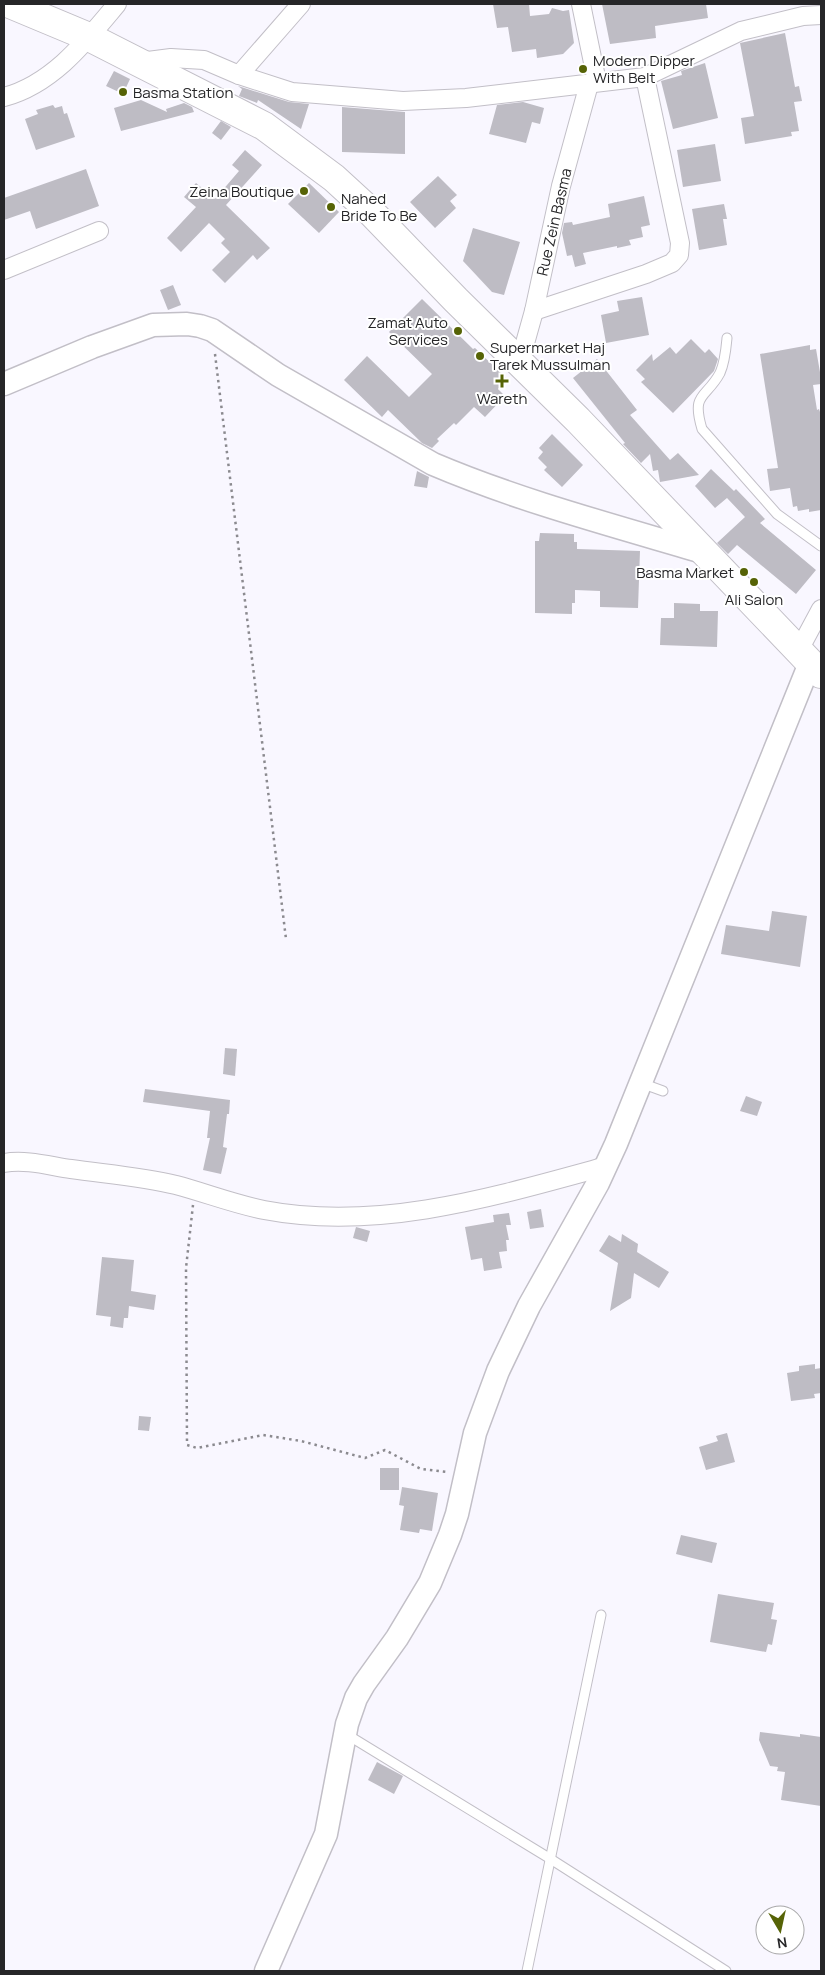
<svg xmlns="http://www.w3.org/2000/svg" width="825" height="1975" font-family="Manrope,sans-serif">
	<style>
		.building { fill: #bebcc4 }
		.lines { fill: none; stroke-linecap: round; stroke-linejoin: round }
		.service-casing { stroke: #c2bfc7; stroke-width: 11 }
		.minor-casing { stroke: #c2bfc7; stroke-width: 20 }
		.tertiary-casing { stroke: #c2bfc7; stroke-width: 25 }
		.primary-casing { stroke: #c2bfc7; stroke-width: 30 }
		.path { stroke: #8b8a8f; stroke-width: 2.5; stroke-dasharray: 2.5 4; stroke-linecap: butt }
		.service { stroke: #fff; stroke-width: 9 }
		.minor { stroke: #fff; stroke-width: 18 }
		.tertiary { stroke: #fff; stroke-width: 22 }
		.primary { stroke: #fff; stroke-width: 28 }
		.poi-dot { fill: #566306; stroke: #fff; stroke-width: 2 }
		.labels { text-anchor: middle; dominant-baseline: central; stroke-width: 4; stroke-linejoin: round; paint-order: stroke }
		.poi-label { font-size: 15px; fill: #262628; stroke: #fff; text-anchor: start }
		.street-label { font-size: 15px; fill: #262628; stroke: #fff }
	</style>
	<rect width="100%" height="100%" fill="#f9f7ff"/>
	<g class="building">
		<path d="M493,4H529L530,16L549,14L552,8L563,11L569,10L574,43L563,54L537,58L536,49L512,52L508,27L497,28Z"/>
		<path d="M602,4H706L708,18L655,26L656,38L610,44Z"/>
		<path d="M785,33L795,87L799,86L802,101L794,102L799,131L791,132L792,136L745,144L741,118L754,116L740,43Z"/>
		<path d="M705,63L718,118L673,129L661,81L682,75L681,71Z"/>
		<path d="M114,71L130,79L123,94L106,86Z"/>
		<path d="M238,86L289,102L309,104L301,129L258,100L257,103L239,96L242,89Z"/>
		<path d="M141,100L167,112L166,109L184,103L192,107L194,112L121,131L114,108Z"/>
		<path d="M523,102L544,108L540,124L532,122L526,143L489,134L497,105Z"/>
		<path d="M53,105L55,108L62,106L64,114L67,113L75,137L36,150L25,119L38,114L36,110Z"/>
		<path d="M342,107L405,112V154L342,152Z"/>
		<path d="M221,121L231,127L221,140L212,133Z"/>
		<path d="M715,144L721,181L683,187L677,150Z"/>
		<path d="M245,150L262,165L226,205L270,248L257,260L253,255L225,283L212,270L230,252L221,243L225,239L209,223L181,252L167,238L196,207L184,197L196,183L215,199L239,171L232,165Z"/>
		<path d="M86,169L99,206L36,229L30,211L4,220V198Z"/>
		<path d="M438,176L457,195L450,201L456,208L435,228L410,202Z"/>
		<path d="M309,183L339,212L319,233L288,204Z"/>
		<path d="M644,196L650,225L641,227L643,237L629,240L631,245L617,248V246L583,253L586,264L575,267L572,255L567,256L562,233L564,223L572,222L573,225L610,217L608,204Z"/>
		<path d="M724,204L727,219H723L727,245L699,250L692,209Z"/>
		<path d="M473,228L520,242L504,295L492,292L463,261Z"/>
		<path d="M173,285L181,305L168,310L160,290Z"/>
		<path d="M642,297L649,335L606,343L601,315L619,311L617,301Z"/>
		<path d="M422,299L473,349L475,348L507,379L498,389L505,396L485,417L474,407L456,425L454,423L437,439L439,441L432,448L422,443L388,410L382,417L344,380L367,356L409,397L432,374L389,332Z"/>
		<path d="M691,339L705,353L709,349L718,359L714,371L673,413L641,382L645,379L636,370L652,354L653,361L670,347L676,354Z"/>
		<path d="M810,345V350L816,349L821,378V384L813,385L817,410L819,409L821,415V510L809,512V509L798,511L797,506L793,507L790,488L770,491L767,469L778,468L760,354Z"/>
		<path d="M597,359L637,410L630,415L670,460L678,453L699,475L660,482L658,470L653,471L650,454L641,463L623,444L625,443L573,378Z"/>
		<path d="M552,434L583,465L562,487L544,470L547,467L538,458L543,452L539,448Z"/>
		<path d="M711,469L734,491L736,489L765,519L760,523L816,570L796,594L737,545L728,554L717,543L745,517L727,498L715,508L695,486Z"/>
		<path d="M417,471L429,477L427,488L414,486Z"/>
		<path d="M540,533L574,534V542H577V549L640,551L638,608L600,607V591L575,590V603H572V614L535,613V541H539Z"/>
		<path d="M674,603L700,604V611H718L717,647L660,645L661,618H674Z"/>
		<path d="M772,911L807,916L800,967L721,954L726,925L769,931Z"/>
		<path d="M225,1048L237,1049L235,1076L223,1074Z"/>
		<path d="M145,1089L230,1100L229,1114H227L223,1147L227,1148L221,1174L203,1170L210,1138H207L210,1111L143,1102Z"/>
		<path d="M746,1096L762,1102L757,1116L740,1111Z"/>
		<path d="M541,1209L544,1227L530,1229L527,1212Z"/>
		<path d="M509,1213L511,1225H506L509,1240H506L507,1251L499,1252L502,1268L484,1271L482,1258L471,1260L465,1227L494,1222L493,1215Z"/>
		<path d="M356,1227L370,1231L367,1242L353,1238Z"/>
		<path d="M622,1234L638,1244L637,1252L669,1272L659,1288L634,1273L631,1298L610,1311L618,1263L599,1251L609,1235L621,1242Z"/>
		<path d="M102,1257L134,1260L131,1291L156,1295L154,1310L129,1306L128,1318H124L123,1328L110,1326L111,1317L96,1315Z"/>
		<path d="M815,1364V1369L821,1368V1393L814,1394L815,1398L791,1401L787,1373L799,1371V1366Z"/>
		<path d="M139,1416L151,1417L149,1431L138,1430Z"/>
		<path d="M727,1433L735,1462L706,1470L699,1447L718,1441L716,1436Z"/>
		<rect x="380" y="1468" width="19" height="22"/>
		<path d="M402,1487L438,1493L432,1531L420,1529L419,1533L400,1530L404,1506L399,1505Z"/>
		<path d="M681,1535L717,1543L712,1563L676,1554Z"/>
		<path d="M718,1594L774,1603L771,1619L777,1620L772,1645L768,1644L766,1652L710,1642Z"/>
		<path d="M760,1732L800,1737V1734L821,1737V1806L781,1800L785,1772L777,1771L778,1767L770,1766L759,1740Z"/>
		<path d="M377,1762L403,1776L394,1794L368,1780Z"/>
	</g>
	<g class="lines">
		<defs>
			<g id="service">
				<path d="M727,338C726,349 725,362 720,373C706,399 691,392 702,429L777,514L821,546"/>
				<path d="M641,1083L663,1091"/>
				<path d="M346,1734L549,1858L726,1971"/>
				<path d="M527,1971L601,1615"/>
			</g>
			<g id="minor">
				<path d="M581,4L597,82"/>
				<path d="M140,62L171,58L204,60L239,75L292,92L403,101L466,98L645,77L741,31L803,16L821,15"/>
				<path d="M239,75L301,4"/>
				<path d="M4,97C53,84 86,41 117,4"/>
				<path d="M4,270L99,231"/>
				<path d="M534,311L646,274L672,263L679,255L680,243L645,77"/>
				<path d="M520,361L534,311L561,186L589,84"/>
				<path d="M799,650L821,609"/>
				<path d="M4,1163C26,1159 50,1166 71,1169C106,1174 143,1177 176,1185C206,1193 234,1204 264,1210C379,1232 497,1196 607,1166"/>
			</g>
			<g id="tertiary">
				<path d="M4,384L92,347L153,325L187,324L200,326L212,330L278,375L433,464C520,501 615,526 706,553"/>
				<path d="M266,1971L326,1834L347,1724L356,1698L364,1684L397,1638L430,1583L450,1535L457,1514L475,1433L498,1371L529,1306L598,1183L616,1144L810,663"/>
			</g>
			<path id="primary" d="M10,4L89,37L264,126L334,178L370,211L456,300L578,420L821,674"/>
		</defs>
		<use href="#service" class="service-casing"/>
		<use href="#minor" class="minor-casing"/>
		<use href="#tertiary" class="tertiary-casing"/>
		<use href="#primary" class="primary-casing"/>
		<g class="path">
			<path d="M215,354L286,939"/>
			<path d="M193,1205L186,1268L187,1445L197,1448L263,1435L301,1441L365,1458L385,1450L421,1469L447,1472"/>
		</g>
		<use href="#service" class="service"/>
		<use href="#minor" class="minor"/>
		<use href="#tertiary" class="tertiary"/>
		<use href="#primary" class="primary"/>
	</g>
	<g class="poi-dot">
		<circle cx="583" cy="69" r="5"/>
		<circle cx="123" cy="92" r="5"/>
		<circle cx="304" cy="191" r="5"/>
		<circle cx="331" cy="207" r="5"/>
		<circle cx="458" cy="331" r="5"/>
		<circle cx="480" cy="356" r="5"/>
		<path d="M499.5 373.5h5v5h5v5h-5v5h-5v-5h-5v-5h5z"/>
		<circle cx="744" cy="572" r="5"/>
		<circle cx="754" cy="582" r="5"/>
	</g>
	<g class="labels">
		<g class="poi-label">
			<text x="593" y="60">Modern Dipper<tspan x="593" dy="17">With Belt</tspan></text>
			<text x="133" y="92">Basma Station</text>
			<text x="294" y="191" text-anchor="end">Zeina Boutique</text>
			<text x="341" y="198">Nahed<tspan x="341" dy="17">Bride To Be</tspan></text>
			<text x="448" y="322" text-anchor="end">Zamat Auto<tspan x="448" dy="17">Services</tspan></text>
			<text x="490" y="347">Supermarket Haj<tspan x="490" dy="17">Tarek Mussulman</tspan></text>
			<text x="502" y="398" text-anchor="middle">Wareth</text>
			<text x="734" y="572" text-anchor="end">Basma Market</text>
			<text x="754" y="599" text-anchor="middle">Ali Salon</text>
		</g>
		<g class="street-label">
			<text transform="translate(554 222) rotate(-77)">Rue Zein Basma</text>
		</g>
	</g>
	<rect width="825" height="1975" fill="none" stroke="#262628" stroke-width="10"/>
	<g transform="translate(780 1930) rotate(171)"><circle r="24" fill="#ffffff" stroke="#a8a8a9"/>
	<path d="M0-4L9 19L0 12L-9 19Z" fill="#566306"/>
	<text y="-8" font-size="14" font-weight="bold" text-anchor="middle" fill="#262628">N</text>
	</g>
</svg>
